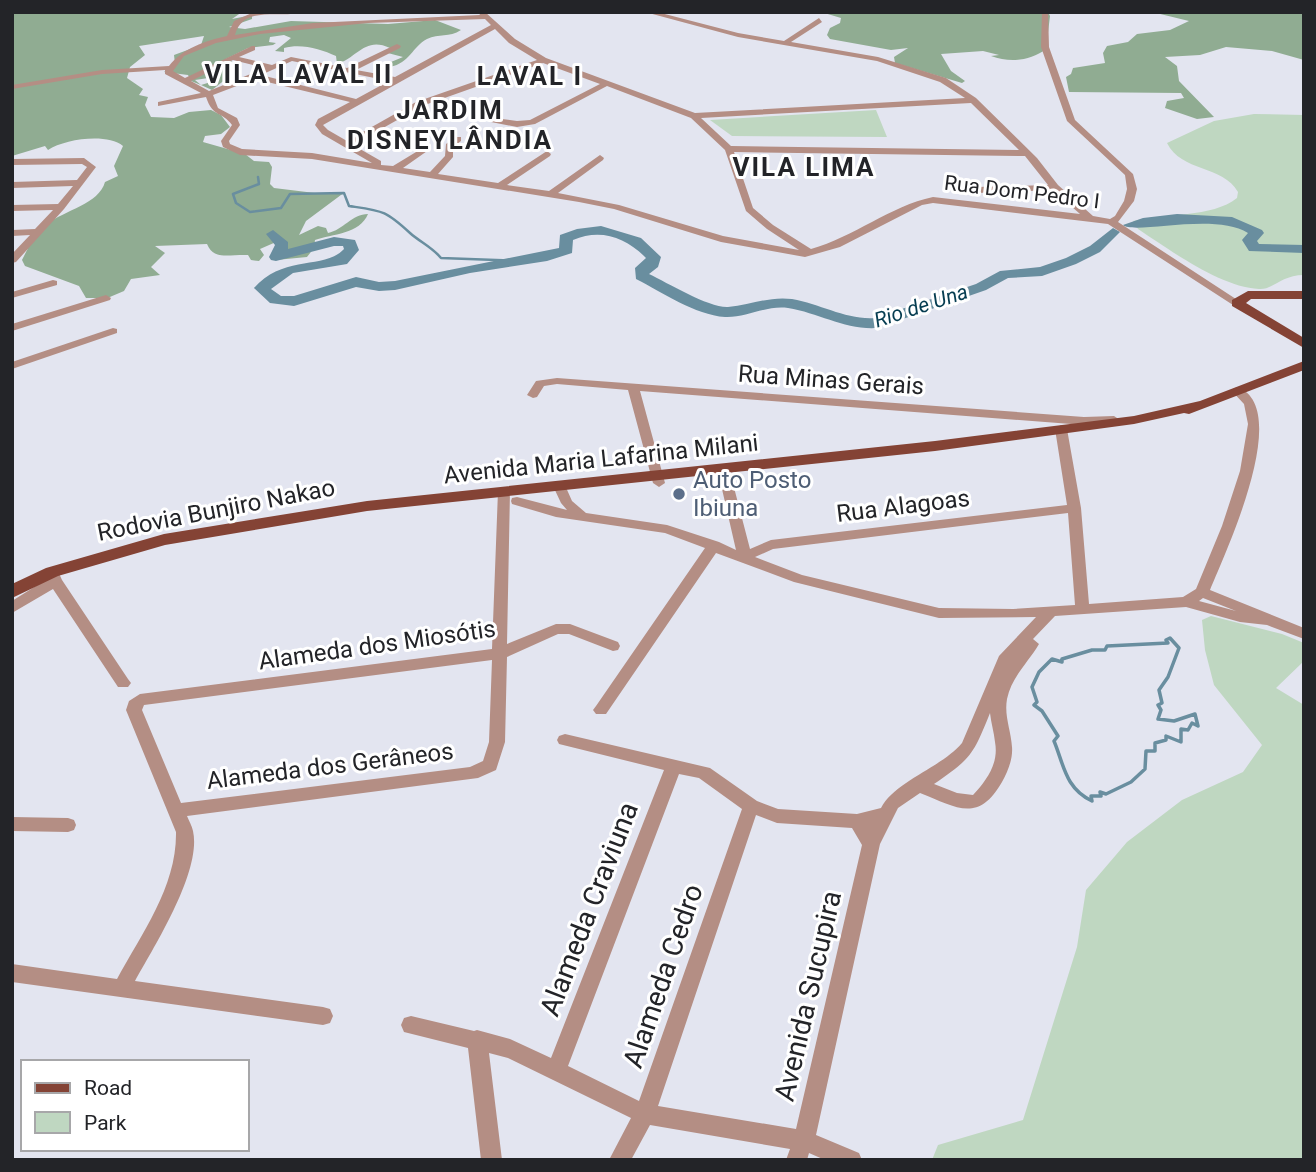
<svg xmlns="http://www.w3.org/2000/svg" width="1316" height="1172" font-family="Roboto,sans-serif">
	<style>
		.green { fill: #bfd7c1 }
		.forest { fill: #90ac92 }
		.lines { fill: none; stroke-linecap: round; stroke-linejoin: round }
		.stream-far1 { stroke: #698e9f; stroke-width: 2.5 }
		.stream { stroke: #698e9f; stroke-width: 3.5 }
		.river { fill: #698e9f; fill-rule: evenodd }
		.minor { fill: #b48e84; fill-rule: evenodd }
		.major { fill: #844335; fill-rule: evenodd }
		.service-dot { fill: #5c6f8a; stroke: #fff; stroke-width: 2.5 }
		.labels { text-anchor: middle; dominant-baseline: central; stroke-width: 6; stroke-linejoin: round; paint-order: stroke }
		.far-street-label { font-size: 21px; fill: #232428; stroke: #fff }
		.far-water-label { font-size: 21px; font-style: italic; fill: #063d51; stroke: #fff }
		.street-label { font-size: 24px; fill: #232428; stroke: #fff }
		.service-label { font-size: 24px; fill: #4e5e75; stroke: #fff; text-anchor: start }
		.far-district-label { font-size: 26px; font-weight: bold; letter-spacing: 2px; fill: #232428; stroke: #fff }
		.near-street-label { font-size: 28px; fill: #232428; stroke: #fff }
	</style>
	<rect width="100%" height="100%" fill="#e3e5f0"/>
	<g class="green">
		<path d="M876,110L887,137L732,136L710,120Z"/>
		<path d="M1254,114L1304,115V275C1281,275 1273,290 1259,289C1220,287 1170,250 1138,229L1133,221C1165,213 1212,218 1237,198L1238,192C1223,165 1181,172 1167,143L1214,121Z"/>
		<path d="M1211,616L1282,634L1304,643V661L1276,688L1304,705V1160H932L938,1145L1023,1120L1077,947L1086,890L1127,842L1182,800L1243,772L1262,745L1214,685L1205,650L1202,620Z"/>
	</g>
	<g class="forest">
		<path d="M12,12H242L232,19L252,15V19L229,27L245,29L291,21L388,24L435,20L461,30C449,38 439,33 427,39C412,47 410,63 390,67L391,62L403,57L384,52L390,48C365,36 357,58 337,64L336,56C321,49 301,43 284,48V52L275,51L291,38L284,35L270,37L269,42L276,43L273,45L248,48L226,59L232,61L225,69L231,75L212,90L201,85L214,81L215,77L195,80L201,85L191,81L188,75L164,72L175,64L174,55L201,45L204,36L139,46L145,55L130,67L127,78L143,89L139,95L148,97L145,105L151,117L174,118L189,112L211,110L221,115L230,127L221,134L205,136L203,142L245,154L254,161L269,162L272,167L270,184L274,188L323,194L345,192L306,221L299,235L318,226L326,228L328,233C343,230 352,214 368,214C360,234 332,234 315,240L314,248L307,257L276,260L279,244L276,242L260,249L264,255L259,261L251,260L248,255C230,254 214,261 207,244L155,246L165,253L151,267L160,275L131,279L124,291L98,302L99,298H86L79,286L25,266L22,260C29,246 35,234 47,224C65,210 99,204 105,182L118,176L114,166L123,146C107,133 65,139 48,150L45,146L12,156Z"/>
		<path d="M821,12H1048L1050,16L1046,49C1030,61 1010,63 991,56L999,55L983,51L941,54L951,71L965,81L962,83L895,63L894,57L908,48L891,50L830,39L827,35L830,28L840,23L841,18Z"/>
		<path d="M1152,12H1304V60L1272,51L1226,47L1200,55L1165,57L1177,66L1179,81L1214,117L1197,119L1165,108L1167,101L1184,98L1181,93L1069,92L1066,77L1071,74L1073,68L1105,63L1103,53L1107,46L1128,42L1137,34L1170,30L1189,21Z"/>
	</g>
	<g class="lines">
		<path class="stream-far1" d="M258,177L259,184L233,194L236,203L250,212L281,208L290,194L344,193L349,206C383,211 385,210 410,233C420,242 432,247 441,258L520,261"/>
		<path class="stream" d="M1170,638L1179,648L1168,677L1159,690L1162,703L1158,705L1161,710L1158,719L1174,721L1195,714L1198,726L1192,723L1188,730L1181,729V742L1166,736V740L1155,743V751H1146L1145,769L1131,782L1106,794L1100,792L1101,796H1091L1092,801C1065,788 1064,765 1054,741L1058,736L1042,711L1034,705L1037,702L1032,687L1039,672L1052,659L1062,662V659L1092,650H1105L1107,646L1168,643L1166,640Z"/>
		<g class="river">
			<path d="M1177,214L1232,217L1262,230L1264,233L1257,241L1259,244L1304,245V253L1249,251L1242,240L1248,233C1215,212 1134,235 1123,225L1143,218Z"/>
			<path d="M601,226L641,238L661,257L658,267L649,274C668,283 709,308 728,307C751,305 769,296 792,299C821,304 846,320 875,318L976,284L1000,271L1040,267L1066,258L1090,246L1113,228L1120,232L1100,252L1076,264L1042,276L1008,278L986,290L877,328C845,330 819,313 788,308C766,305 746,318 725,317C695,315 662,292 636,279L635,268L646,258C626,237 600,228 573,240L572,253L547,261L470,273L395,290L379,291L356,287L294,306L270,303L254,288C284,254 325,270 344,249L343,246H334L276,261L271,260L269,257L275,245L266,234L273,230L288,242V249L334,237L355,240L359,250L347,264L293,273L271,289L281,296H294L356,277L379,282L395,281L559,248L560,235L577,229Z"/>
		</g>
		<g class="minor">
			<path d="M254,12H303C282,19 243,4 235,35L313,23L480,15L478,12H485L515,39L546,58L695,113L965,98L940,82L877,61L738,37L645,12H657L738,33L784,41L819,18L822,22L791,42L878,57L946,78L976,98L1037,158L1058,185L1093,216L1110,219L1115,216L1124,201L1127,189L1125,175L1067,121L1041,47L1042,12H1048L1049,47L1075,120L1133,174L1137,189L1134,201L1118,222L1242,303L1237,306L1233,305L1108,224L933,203L922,205L840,247L805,257L721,242L614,209L579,202L312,159L240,155L223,147L221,141L232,125C222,111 213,118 206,97L158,106V102L201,93L165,74V70L102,74L12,89V85L102,70L169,66C183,48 205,41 227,36L234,21ZM485,19L491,25L395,77L356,70L400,48L401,46L397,44L347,68L291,57L272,65L239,57L255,50V46H252L185,78L173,71L184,56L216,43L260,34L368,23ZM495,29L509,43L537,60L416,102L347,141L328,130L323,125ZM233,60L265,68L209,91L191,81ZM292,61L389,81L356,99L261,75ZM543,63L600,84L530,120L517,121L494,118H491V122L517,127L535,124L607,86L691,118L725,150L746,211L767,229L799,250L723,236L619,205L558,193L603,160L604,158L600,155L549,191L507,185L550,156L551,154L547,151L498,183L438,174L453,157V147L461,141V137H455L446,144L445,156L430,172L403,168L430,149L416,134L409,136L421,149L393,166L381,165V161L353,145L422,106ZM255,79L350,102L318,119L315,125L322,134L372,163L312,153L242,149L230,144L229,141L240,125L237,118L218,108L213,95ZM971,103L1019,150L731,146L701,118ZM734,152L1025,156L1048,185L977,187L972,190L977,193L1053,190L1080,214L933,197C890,206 854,237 811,249L773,225L753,208Z"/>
			<path d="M84,158L96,167L64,209L16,262L12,263V254L30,235L12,236V230L35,229L53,210L12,211V205L58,204L73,186L12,188V182L77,180L87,167L82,164L12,165V159Z"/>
			<path d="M53,280L57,281V285L12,298V292Z"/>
			<path d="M106,295L111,298L110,300L12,331V324Z"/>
			<path d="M113,328L117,329V333L12,369V362Z"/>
			<path d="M557,378L1084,417L1114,416L1120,420L1114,424L1084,425L640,391L665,483L659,487L653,483L628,390L557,384L544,386L537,397L533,398L527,395L536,381Z"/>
			<path d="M1237,387C1294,407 1225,553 1210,590L1304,628V639L1267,625L1240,622L1186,607L1055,616L1033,639L1039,644C1028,663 1012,676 1007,699C1004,716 1011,730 1012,747C1013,759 1008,771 1002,782C978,824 956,807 920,793L898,808L880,844L816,1135L859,1153L862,1160H825L809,1153L807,1160H786L790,1149L650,1125L631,1160H609L631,1118L508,1058L489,1053L502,1160H481L468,1048L404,1032L401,1025L404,1018L411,1016L474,1031L477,1030L510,1039L551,1058L664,770L559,744L557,740L559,736L565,734L710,768L757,801L778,809L857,814L881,808C895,781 941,768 962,743L999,656L1036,617L939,618L794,582L716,553L606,714H596L593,710L596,706L705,548L665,533L556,517L512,504L511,501L512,498L517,497L567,510L561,503L553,486L559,482L564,483L572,501L586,513L667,525L719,542L736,550L719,476L725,472L731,476L750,549L771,540L1067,505L1055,429L1061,425L1067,429L1081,508L1089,604L1183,597L1196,589L1222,526L1240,471L1248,424L1244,404L1231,390ZM1068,513L1075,605L1013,609L939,608L802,575L755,557L773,549ZM1203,598L1236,611L1199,601ZM990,713C991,723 994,732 995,742C999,763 987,780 973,795L957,793L934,784C972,758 973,755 990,713ZM679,774L699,778L742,809L639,1101L568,1066ZM756,815L777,823L852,828L862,845L796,1129L658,1106Z"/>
			<path d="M504,487L510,491L507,644L556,624H570L618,642L620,646L618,650L613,651L569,634H558L507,657L505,742L496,770L478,778L187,816C189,821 192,826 193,831C202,871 154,947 135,981L323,1007L330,1009L333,1016L330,1023L323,1025L12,982V964L117,979C142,933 177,886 176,832L126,710L129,701L140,694L492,649L498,491ZM492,660L489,742L483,761L470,767L181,803L142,710L144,705Z"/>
			<path d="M52,567L57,569L62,580L128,679L131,683L128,687H118L53,589L12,613V601L47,579L45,572Z"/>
			<path d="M12,817L68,818L74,820L76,825L74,830L68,832L12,831Z"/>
		</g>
		<g class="major">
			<path d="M1248,291H1304V299H1251L1246,303L1304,338V348L1232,306V300Z"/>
			<path d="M1304,361V370L1189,414L1184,413L1134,424L935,451L367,511L165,545L58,576L12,598V584L46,568L164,534L367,501L935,441L1134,416L1200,401Z"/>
		</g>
	</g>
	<circle class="service-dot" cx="679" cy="494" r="7"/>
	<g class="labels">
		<g class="far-street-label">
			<text transform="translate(1022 192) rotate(7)">Rua Dom Pedro I</text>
		</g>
		<g class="far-water-label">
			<text transform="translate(921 306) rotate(-18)">Rio de Una</text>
		</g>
		<g class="street-label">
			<text transform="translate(831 380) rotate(4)">Rua Minas Gerais</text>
			<text transform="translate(601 459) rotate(-6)">Avenida Maria Lafarina Milani</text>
			<text transform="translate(903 506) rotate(-7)">Rua Alagoas</text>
			<text transform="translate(216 510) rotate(-11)">Rodovia Bunjiro Nakao</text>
			<text transform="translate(377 645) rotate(-8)">Alameda dos Miosótis</text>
			<text transform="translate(330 766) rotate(-7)">Alameda dos Gerâneos</text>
		</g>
		<g class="service-label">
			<text x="693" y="480">Auto Posto<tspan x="693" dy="28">Ibiuna</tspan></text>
		</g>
		<g class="far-district-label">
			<text x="299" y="74">VILA LAVAL II</text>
			<text x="530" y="76">LAVAL I</text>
			<text x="450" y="110">JARDIM<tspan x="450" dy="30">DISNEYLÂNDIA</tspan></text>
			<text x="804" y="167">VILA LIMA</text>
		</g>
		<g class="near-street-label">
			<text transform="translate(589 909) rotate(-69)">Alameda Craviuna</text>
			<text transform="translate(663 976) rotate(-71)">Alameda Cedro</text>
			<text transform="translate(808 996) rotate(-77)">Avenida Sucupira</text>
		</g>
	</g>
	<rect width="1316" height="1172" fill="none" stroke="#232428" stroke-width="28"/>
	<rect x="21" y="1060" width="228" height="91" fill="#ffffff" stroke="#a7a7a9" stroke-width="2"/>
	<rect x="35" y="1083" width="35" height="10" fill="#844335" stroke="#a7a7a9" stroke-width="2"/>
	<text x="84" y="1095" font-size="21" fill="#232428">Road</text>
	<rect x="35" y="1112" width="35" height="21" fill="#bfd7c1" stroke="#a7a7a9" stroke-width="2"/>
	<text x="84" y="1130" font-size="21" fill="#232428">Park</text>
</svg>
